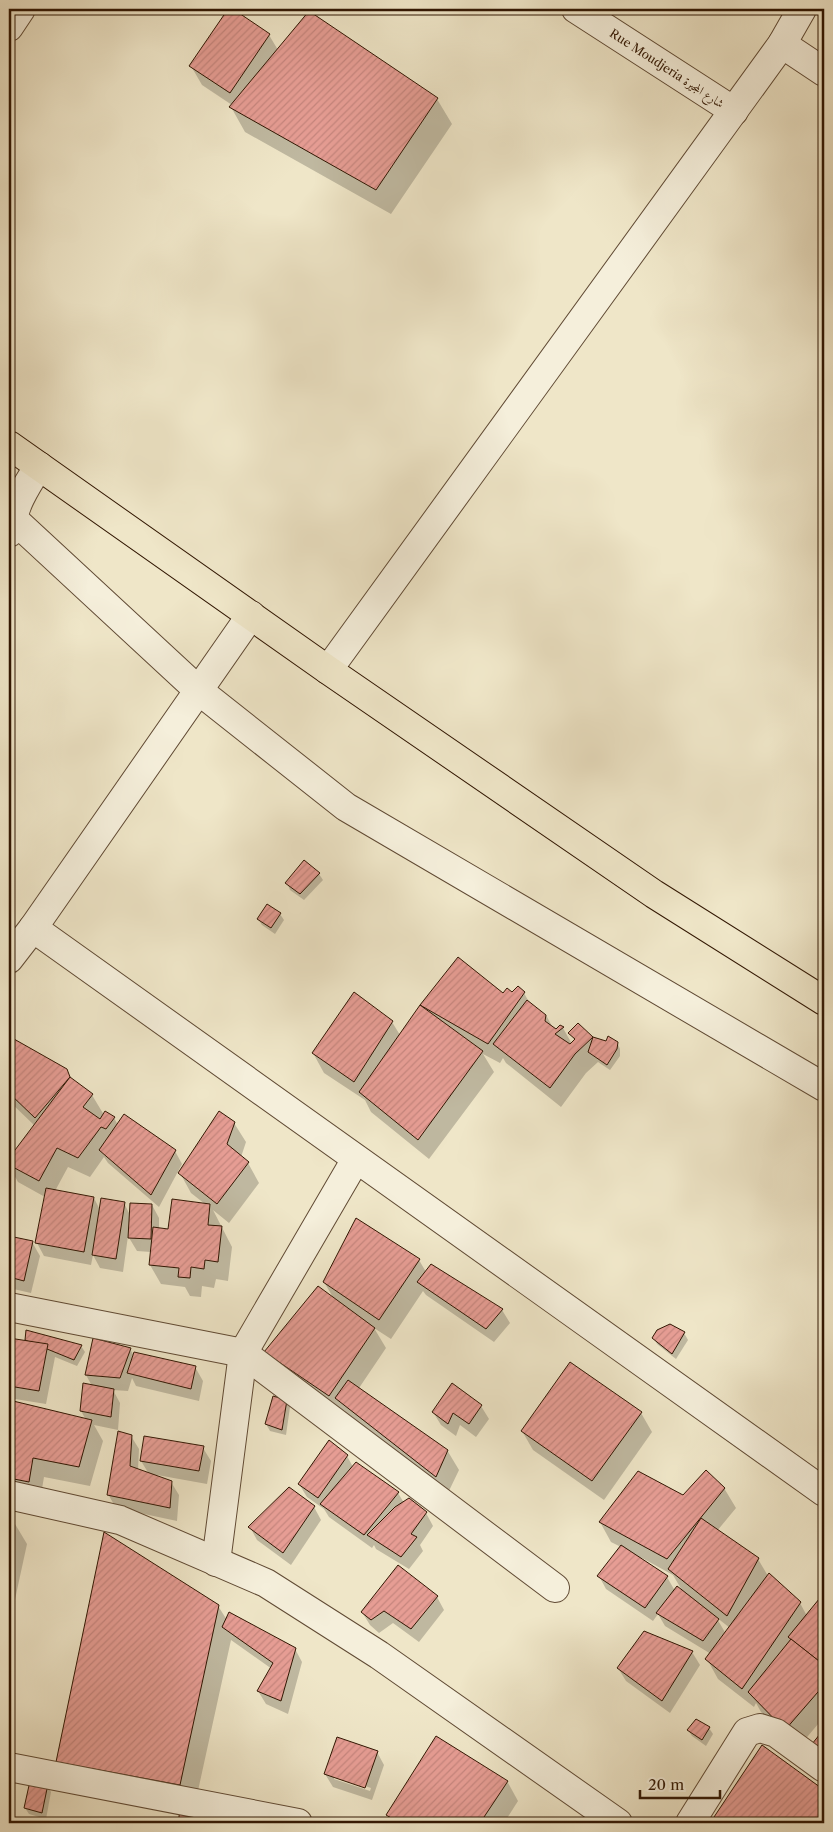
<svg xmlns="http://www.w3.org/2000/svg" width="833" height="1832" font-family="'Libre Caslon Text',Amiri,serif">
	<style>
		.shadow { fill: #0003; fill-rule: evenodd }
		.building { fill: url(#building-hatch); stroke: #311602 }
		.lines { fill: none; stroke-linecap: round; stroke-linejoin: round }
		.minor-casing { stroke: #604a34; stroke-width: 30 }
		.major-casing { stroke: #311602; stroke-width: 30 }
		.minor { stroke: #f5efdb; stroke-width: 28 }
		.major { stroke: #efe6c8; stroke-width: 28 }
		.labels { text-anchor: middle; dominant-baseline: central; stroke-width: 4; stroke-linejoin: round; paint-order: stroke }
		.street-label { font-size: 12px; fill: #311602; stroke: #f5efdb }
	</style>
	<defs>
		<pattern id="building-hatch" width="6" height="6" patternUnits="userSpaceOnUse" patternTransform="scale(1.25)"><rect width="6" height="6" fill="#e69d94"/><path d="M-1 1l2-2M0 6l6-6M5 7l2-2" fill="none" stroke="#c6867e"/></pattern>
	</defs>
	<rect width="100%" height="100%" fill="#efe6c8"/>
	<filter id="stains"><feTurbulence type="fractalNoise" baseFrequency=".004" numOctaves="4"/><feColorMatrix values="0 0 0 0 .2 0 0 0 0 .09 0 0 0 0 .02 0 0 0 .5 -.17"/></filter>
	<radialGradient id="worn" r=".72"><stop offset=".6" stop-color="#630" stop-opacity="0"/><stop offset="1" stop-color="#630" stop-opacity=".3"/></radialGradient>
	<g class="shadow">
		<path d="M230,9L269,35L278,50L437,99L452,124L391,214L245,132L231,107L232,105L202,85L191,66Z"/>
		<path d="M319,874L323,880L304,900L290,890L287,883Z"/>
		<path d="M280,914L284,920L275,934L262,925L258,919Z"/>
		<path d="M458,958L503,995L524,993L530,1004L546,1015L553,1028L556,1030L560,1026L563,1028L572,1044L575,1041L570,1033L578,1025L592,1038L607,1043L617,1042L620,1049V1056L610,1070L598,1062L586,1073L561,1107L506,1063L503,1058L500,1063L483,1054L494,1072L429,1159L371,1112L365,1100L324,1073L313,1053L392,1022L400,1035Z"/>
		<path d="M15,1041L66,1070L73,1081L92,1095L104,1115L114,1118L118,1125L175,1151L182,1164L159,1207L108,1163L104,1157L90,1177L68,1167L55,1191L94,1198L100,1210L124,1203L130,1215L152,1205L159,1218V1229L169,1231L205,1204L191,1193L180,1173L234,1123L246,1142L241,1157L248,1163L259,1183L229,1223L213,1210L232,1247L228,1281L216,1279L214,1288L202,1286L201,1297L190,1296L185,1287L161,1284L150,1265L151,1252L137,1251L128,1236L123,1272L100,1268L93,1255L91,1265L44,1256L37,1243L45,1197L18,1182L9,1166V1160L35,1126L9,1101V1048Z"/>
		<path d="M356,1220L419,1260L426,1272L502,1310L510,1323L494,1342L426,1295L423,1291L391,1339L374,1328L386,1348L359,1388L447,1450L459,1470L447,1495L348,1418L344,1410L340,1415L265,1352L334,1299L324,1282Z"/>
		<path d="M9,1237L32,1242L40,1256L31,1293L9,1288Z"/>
		<path d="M670,1326L684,1333L688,1340L676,1359L657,1344L654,1338Z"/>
		<path d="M27,1332L81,1346L85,1352L77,1366L55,1357L46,1404L9,1398V1339L26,1342Z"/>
		<path d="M130,1349L134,1356L195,1367L203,1381L199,1401L136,1386L132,1378L128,1391L113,1390L120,1403L118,1430L94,1425L103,1441L90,1486L44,1477L40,1501L9,1495V1402L86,1420L81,1411L92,1386L86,1375Z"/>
		<path d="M286,1401L290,1407L286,1435L270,1431L266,1424Z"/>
		<path d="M481,1406L489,1419L476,1437L460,1425L456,1436L441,1425L433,1412Z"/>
		<path d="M641,1413L652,1432L604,1500L533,1450L522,1431Z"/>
		<path d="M131,1436L139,1449L138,1470L149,1474L141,1461L203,1448L211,1461L207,1484L157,1475V1477L171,1482L179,1495L177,1521L116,1508L108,1494Z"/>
		<path d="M347,1456L353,1467L398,1493L404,1503L426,1513L433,1526L420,1545L423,1551L409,1569L376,1549L374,1545L372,1548L329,1517L324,1509L307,1497L299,1484Z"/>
		<path d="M724,1488L736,1508L717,1531L758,1559L768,1576L800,1603L807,1616L824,1595V1717L797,1749L761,1712L756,1703L754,1707L718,1679L707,1659L711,1654L665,1626L658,1614L653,1621L606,1589L599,1576L621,1547L611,1542L600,1522L683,1497ZM642,1558L673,1575L683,1592L675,1591L667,1577L641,1560ZM716,1617L730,1628L726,1634Z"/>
		<path d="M314,1507L321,1520L291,1565L257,1540L250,1527Z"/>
		<path d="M9,1519H12L27,1544L9,1627Z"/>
		<path d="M437,1597L444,1610L419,1642L393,1623L379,1633L370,1625L362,1612Z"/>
		<path d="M218,1606L227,1620L295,1649L302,1662L288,1714L266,1704L258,1691L272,1669L231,1640L194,1809L72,1787L57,1762Z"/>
		<path d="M692,1652L700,1665L670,1713L626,1681L618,1668Z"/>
		<path d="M709,1728L713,1734L706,1746L692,1736L688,1730Z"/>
		<path d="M762,1747L824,1791V1823H712Z"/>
		<path d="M377,1752L384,1765L372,1800L333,1787L325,1774ZM334,1776L371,1788L370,1791L334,1779Z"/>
		<path d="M507,1781L518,1801L504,1823H392L388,1815Z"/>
		<path d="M47,1785L51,1792L46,1819L29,1814L25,1808Z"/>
	</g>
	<g class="building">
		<path d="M228,9H233L270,34L230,93L189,66Z"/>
		<path d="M309,11L438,98L376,190L229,107Z"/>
		<path d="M304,860L320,873L300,894L285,883Z"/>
		<path d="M267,904L281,913L271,928L257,919Z"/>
		<path d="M458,957L503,993L507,988L512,992L518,986L525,992L488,1044L420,1005Z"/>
		<path d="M354,992L393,1021L354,1082L312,1053Z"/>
		<path d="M527,1000L546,1015L545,1021L556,1029L560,1025L564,1027L555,1034L570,1044L575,1039L568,1033L578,1023L593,1037L575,1054L550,1088L493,1044Z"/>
		<path d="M420,1005L483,1051L418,1140L359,1092Z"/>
		<path d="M608,1036L618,1042L617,1049L607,1065L588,1052L593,1037L606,1041Z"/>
		<path d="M14,1039L67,1069L70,1077L35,1118L9,1093V1047Z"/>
		<path d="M70,1077L93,1094L83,1107L100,1119L105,1111L115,1117L106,1129L101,1127L78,1158L57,1148L39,1181L9,1165V1158Z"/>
		<path d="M219,1111L235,1122L227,1144L249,1162L217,1204L178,1173Z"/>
		<path d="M124,1114L176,1150L151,1195L99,1150Z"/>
		<path d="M46,1188L94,1197L84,1252L35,1243Z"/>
		<path d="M101,1198L125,1202L116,1259L92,1255Z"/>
		<path d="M172,1199L210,1204L208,1225L222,1226L218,1262L205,1260L204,1269L191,1267L190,1278L178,1277L179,1268L149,1265L153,1227L168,1229Z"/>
		<path d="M130,1203L152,1204L151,1239L128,1238Z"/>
		<path d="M356,1218L420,1259L379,1320L323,1282Z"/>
		<path d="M9,1236L33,1241L24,1281L9,1277Z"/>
		<path d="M431,1264L503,1309L486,1329L417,1282Z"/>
		<path d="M318,1286L375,1328L329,1396L264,1352Z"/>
		<path d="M670,1324L685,1332L672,1354L652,1338L657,1330Z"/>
		<path d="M26,1330L82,1345L74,1360L25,1340Z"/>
		<path d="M9,1338L48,1344L39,1391L9,1386Z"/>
		<path d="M93,1338L131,1348L120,1378L85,1375Z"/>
		<path d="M134,1352L196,1366L191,1389L127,1373Z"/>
		<path d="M570,1362L642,1412L592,1481L521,1431Z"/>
		<path d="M348,1380L448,1450L436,1477L335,1398Z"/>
		<path d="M83,1383L114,1389L111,1417L80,1411Z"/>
		<path d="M452,1383L482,1405L469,1424L453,1413L448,1424L432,1412Z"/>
		<path d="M273,1396L287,1400L282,1430L265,1424Z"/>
		<path d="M9,1400L92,1420L79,1467L33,1458L29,1482L9,1478Z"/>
		<path d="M118,1431L132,1435L130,1466L172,1481L170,1508L107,1495Z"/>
		<path d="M144,1436L204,1446L199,1471L140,1461Z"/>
		<path d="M329,1440L348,1455L318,1498L298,1484Z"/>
		<path d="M356,1462L399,1492L364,1535L320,1504Z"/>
		<path d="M706,1470L725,1488L667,1559L599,1522L638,1471L683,1495Z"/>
		<path d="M289,1487L315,1506L283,1553L248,1527Z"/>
		<path d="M409,1498L427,1512L411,1534L417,1537L401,1557L367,1535L395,1507Z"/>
		<path d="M9,1517L13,1518L9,1537Z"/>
		<path d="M701,1518L759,1558L727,1616L668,1569Z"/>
		<path d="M104,1532L219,1605L180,1785L56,1762Z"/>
		<path d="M621,1545L668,1576L645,1608L597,1576Z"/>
		<path d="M398,1565L438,1596L411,1629L384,1611L371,1620L361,1612Z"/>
		<path d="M769,1573L801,1602L742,1689L705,1659Z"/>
		<path d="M677,1586L719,1619L703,1641L656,1613Z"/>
		<path d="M824,1593V1665L788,1637Z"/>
		<path d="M229,1612L296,1648L281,1701L257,1691L273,1663L222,1627Z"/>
		<path d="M644,1631L693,1651L662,1701L617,1668Z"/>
		<path d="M791,1639L824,1665V1685L785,1730L748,1692Z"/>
		<path d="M696,1719L710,1727L702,1740L687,1730Z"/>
		<path d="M824,1729V1753L812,1744Z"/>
		<path d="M436,1736L508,1781L480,1823H400L386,1815Z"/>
		<path d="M337,1737L378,1751L365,1788L324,1774Z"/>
		<path d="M762,1745L824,1790V1823H710Z"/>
		<path d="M30,1781L48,1784L42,1813L24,1808Z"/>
		<path d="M180,1810L224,1816V1823H178Z"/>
	</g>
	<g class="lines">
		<defs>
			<g id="minor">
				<path d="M576,9L734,111"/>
				<path d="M9,27L21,9"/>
				<path d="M782,44L824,72"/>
				<path d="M9,515L198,690L346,807L824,1087"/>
				<path d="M9,533C14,506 24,489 39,466"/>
				<path d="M328,670L782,44L802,9"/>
				<path d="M33,928L824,1492"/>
				<path d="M9,959L33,928L251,615"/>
				<path d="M9,1307L243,1353L555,1588"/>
				<path d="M9,1495L120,1520L266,1583L379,1655L618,1823"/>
				<path d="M216,1562L243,1353L356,1159"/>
				<path d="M9,1767L298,1823"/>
				<path d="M690,1823L747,1732L760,1728L776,1733L824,1768"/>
			</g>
			<path id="major" d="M9,445L328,670L654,894L824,1001"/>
		</defs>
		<use href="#minor" class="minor-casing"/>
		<use href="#major" class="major-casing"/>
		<use href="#minor" class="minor"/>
		<use href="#major" class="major"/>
	</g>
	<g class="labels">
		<g class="street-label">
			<text transform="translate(667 68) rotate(33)">Rue Moudjeria شارع المجيرة</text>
		</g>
	</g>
	<rect width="833" height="1832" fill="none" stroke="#efe6c8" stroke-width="30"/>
	<rect x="10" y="10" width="813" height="1812" fill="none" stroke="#311602" stroke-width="2.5"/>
	<rect x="15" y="15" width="803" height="1802" fill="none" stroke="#311602"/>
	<path d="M640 1790v8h80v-8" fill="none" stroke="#311602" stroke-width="2.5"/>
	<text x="648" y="1790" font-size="15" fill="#311602" stroke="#f5efdb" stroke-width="4" paint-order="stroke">20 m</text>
	<rect width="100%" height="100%" filter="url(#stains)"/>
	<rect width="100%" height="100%" fill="url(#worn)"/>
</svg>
